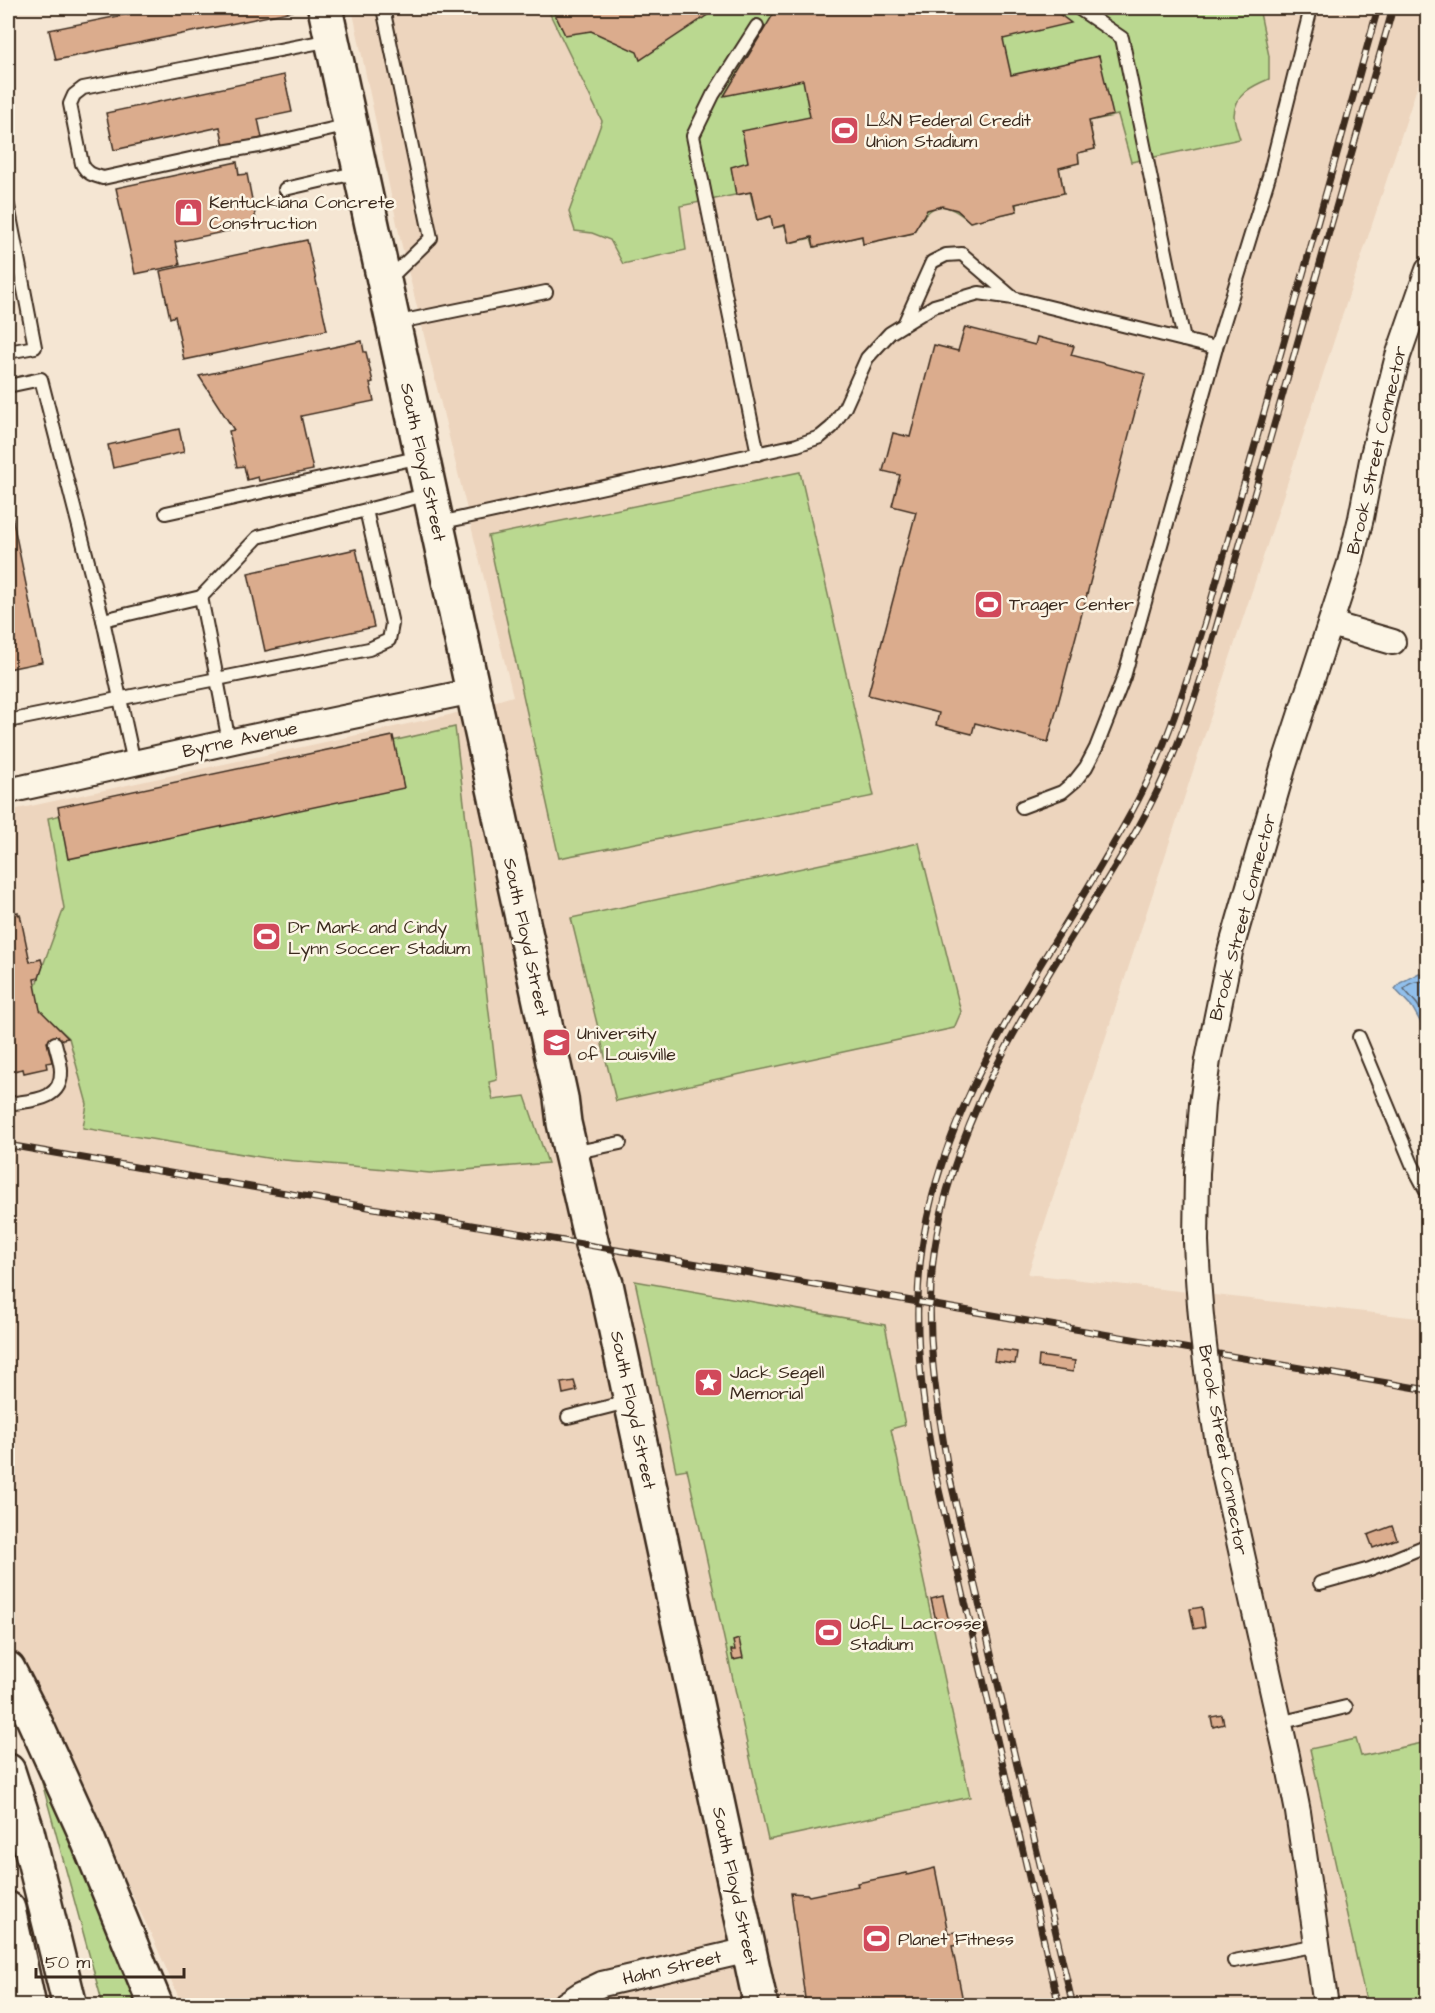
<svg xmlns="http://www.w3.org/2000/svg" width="1435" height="2013" font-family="'Architects Daughter',sans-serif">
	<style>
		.built { fill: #edd5be }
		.green { fill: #bad890; stroke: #7a8157; stroke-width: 1.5 }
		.water { fill: #91bfeb; stroke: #6f8399; stroke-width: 1.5 }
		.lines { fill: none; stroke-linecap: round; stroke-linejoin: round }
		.shore { stroke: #5d6670; stroke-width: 1.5 }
		.building { fill: #dbac8d; stroke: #3b2a1e; stroke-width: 1.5 }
		.lane-casing { stroke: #3b2a1e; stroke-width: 16 }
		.street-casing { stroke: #3b2a1e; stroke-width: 28 }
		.secondary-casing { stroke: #3b2a1e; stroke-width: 38 }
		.highway-casing { stroke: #3b2a1e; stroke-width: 38 }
		.lane { stroke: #fcf5e5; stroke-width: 12 }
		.street { stroke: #fcf5e5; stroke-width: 24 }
		.secondary { stroke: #fcf5e5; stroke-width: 33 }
		.highway { stroke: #fcf5e5; stroke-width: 33 }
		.rail-casing { stroke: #3b2a1e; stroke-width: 7 }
		.rail { stroke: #fcf5e5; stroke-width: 4.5; stroke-dasharray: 14; stroke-linecap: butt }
		.street-bridge-casing { stroke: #3b2a1e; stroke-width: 28; stroke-linecap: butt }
		.street-bridge { stroke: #fcf5e5; stroke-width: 24 }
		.labels { text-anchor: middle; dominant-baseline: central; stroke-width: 5; stroke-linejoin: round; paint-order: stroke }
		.poi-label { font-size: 18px; fill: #3b2a1e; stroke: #fcf5e5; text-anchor: start }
		.street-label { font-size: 18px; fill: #3b2a1e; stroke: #fcf5e5 }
	</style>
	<rect width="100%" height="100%" fill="#f5e6d3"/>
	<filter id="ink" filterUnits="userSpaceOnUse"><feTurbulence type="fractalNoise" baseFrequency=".0167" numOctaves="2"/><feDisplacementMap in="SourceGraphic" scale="12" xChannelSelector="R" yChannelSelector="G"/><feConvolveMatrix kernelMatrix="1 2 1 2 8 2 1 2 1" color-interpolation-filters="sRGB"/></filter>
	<g filter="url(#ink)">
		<path class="built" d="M352,8H1427L1426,60L1028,1274L1427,1319V2005H182L151,1934L8,1637V811L449,715L513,696L400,238Z"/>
		<g class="green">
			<path d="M547,8H1259L1269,56V79C1252,86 1235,94 1234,115C1234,122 1238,132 1240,139L1131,162L1118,115L1089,121L1095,149L1078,153L1079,163L1059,168L1064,193L1016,204L1017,211L970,222C943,198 930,202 913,233L863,244L862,236L814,247L811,238L789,243L785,226L773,228L771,216L757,220L750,192L680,206L686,250L623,264L610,240L592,233L575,231L569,212L602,121Z"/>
			<path d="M800,472L874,796L559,858L488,536Z"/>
			<path d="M455,727L497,1080L489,1082L493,1100L525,1096L548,1163L430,1173L273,1159L83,1128L87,1104L69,1038L30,1001L64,908L48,818Z"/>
			<path d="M919,843L961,1012L954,1028L616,1101L571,918Z"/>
			<path d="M635,1281L885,1325L905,1425L891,1429L970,1797L768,1840L687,1469L676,1471Z"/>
			<path d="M1356,1739L1361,1756L1427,1742V2005H1367L1310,1749Z"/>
			<path d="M38,1768L148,2005H103Z"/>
		</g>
		<path class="water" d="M1419,973L1427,977V1022L1421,1023L1412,1007L1395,989L1400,983Z"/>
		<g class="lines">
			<path class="shore" d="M1428,982C1419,981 1410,981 1404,989L1417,1004L1424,1015L1428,1017"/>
		</g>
		<g class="building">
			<path d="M158,8H218V9L226,8H293V11L56,60L49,30Z"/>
			<path d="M552,8H718L640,60L637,52L591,31L565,35Z"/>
			<path d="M777,8H1051L1071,23L1003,39L1011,75L1099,56L1113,115L1089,121L1095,149L1078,153L1079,163L1059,168L1064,193L1015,204L1017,211L970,222L957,210L942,206L927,210L913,233L863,244L862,236L814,247L812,237L789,243L785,225L773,228L771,216L757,220L751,192L736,195L731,167L748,162L742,131L810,117L803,80L724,96Z"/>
			<path d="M284,75L292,112L258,119L262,138L224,146L220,127L114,150L106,113Z"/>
			<path d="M237,162L239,175L247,174L257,225L175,242L180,265L135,274L116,188Z"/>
			<path d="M307,240L327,330L184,360L175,316L170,318L160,271Z"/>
			<path d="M965,327L1035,345L1037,337L1074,346L1071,355L1145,374L1048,742L975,723L972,734L936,725L939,713L868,695L916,512L892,506L900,475L883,471L893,433L910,437L934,345L958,351Z"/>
			<path d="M362,341L364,352H366L373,382L370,383L374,401L301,416L313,470L259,481L258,477L247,480L244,466L237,467L229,431L234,430L199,376Z"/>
			<path d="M179,429L184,452L113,468L108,445Z"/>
			<path d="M8,497L42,662L8,669Z"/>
			<path d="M356,549L374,627L265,651L248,573Z"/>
			<path d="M393,736L404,788L68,859L58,807Z"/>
			<path d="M18,912V915L20,914L30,962L41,959L43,966L39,978L34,979L40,1010L68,1038L47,1042L52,1062L46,1063L47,1068L24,1073L23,1069L8,1072V914Z"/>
			<path d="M996,1349L1017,1352L1015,1364L994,1361Z"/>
			<path d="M1039,1356L1075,1361L1073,1372L1038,1367Z"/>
			<path d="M574,1381L577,1391L563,1394L561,1383Z"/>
			<path d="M1392,1526L1397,1539L1373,1548L1368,1535Z"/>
			<path d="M943,1596L949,1622L937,1625L931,1599Z"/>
			<path d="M1202,1607L1205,1627L1194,1629L1190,1609Z"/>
			<path d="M739,1639L743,1658L733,1660L731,1650H735L733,1641Z"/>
			<path d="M1222,1715L1224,1724L1213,1727L1211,1717Z"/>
			<path d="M935,1868L948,1933L956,1932L959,1945L952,1946L964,2006H806L791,1893L807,1894L809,1896L858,1886L857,1883L907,1873V1875Z"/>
		</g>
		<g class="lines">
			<defs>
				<g id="lane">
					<path d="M383,8L431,238L388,280"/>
					<path d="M1078,8L1122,38L1184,340"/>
					<path d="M757,26L713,95L693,136L758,454"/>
					<path d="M331,40L83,88L74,95L70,104L82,164C87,174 93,175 103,178L222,152L259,146L349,125"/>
					<path d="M285,189L359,172"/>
					<path d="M8,206L35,347L8,352"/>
					<path d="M905,322L932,262L946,255L962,254L1012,297"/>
					<path d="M394,323L546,292"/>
					<path d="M8,386L41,379L103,620L134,763"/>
					<path d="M366,510L258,537L201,597L217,679L369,649L389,640L392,624L366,510L429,494"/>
					<path d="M166,513L421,457"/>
					<path d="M439,523L797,445L820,437L832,427L845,407L867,358L890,333L934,306L979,293L1013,298L1216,348L1269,176L1311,8"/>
					<path d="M103,620L201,597"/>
					<path d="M8,721L217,679L229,742"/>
					<path d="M1022,807L1062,792L1075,781L1086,767L1096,748L1124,677L1216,348"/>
					<path d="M1359,1037L1412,1164L1428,1194"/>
					<path d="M8,1104C30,1100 62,1102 61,1071C61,1062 57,1052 55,1043"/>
					<path d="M572,1153L620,1143"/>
					<path d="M568,1417L631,1401"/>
					<path d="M1320,1583L1370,1569L1428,1545"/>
					<path d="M1279,1723L1346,1707"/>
					<path d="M1234,1961L1318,1945"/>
				</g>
				<g id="street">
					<path d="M1331,624L1393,642"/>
					<path d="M8,791L247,738L473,691"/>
					<path d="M1196,1241L1197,1173L1202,1104L1208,1060L1230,952L1283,768L1350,563L1361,518L1373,455L1398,356L1428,270"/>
					<path d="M1222,1465L1287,1756L1298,1812L1326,2006"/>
					<path d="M563,2006L581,1994L602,1984L749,1950"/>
				</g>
				<path id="secondary" d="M325,8L561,1098L564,1123L592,1245L606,1284L761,2006"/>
				<g id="highway">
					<path d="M8,1669L33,1718L83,1828L156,2006"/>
					<path d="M8,1771L26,1827L70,2006"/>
					<path d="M8,1909L29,2006"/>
				</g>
			</defs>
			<use href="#lane" class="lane-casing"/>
			<use href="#street" class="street-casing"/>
			<use href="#secondary" class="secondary-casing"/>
			<use href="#highway" class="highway-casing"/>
			<use href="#lane" class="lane"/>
			<use href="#street" class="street"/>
			<use href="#secondary" class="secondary"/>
			<use href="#highway" class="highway"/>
			<defs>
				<g id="rail">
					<path d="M8,1145L1428,1390"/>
					<path d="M1059,2006L936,1477C920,1392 909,1305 927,1219C960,1062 1065,939 1138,800C1168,743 1186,683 1205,622L1378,8"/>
					<path d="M1073,2006L949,1474C936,1401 924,1327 934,1253C956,1093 1061,962 1139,826C1168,775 1188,719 1206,663L1393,8"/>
				</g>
			</defs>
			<use href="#rail" class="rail-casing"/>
			<use href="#rail" class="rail"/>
			<defs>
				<path id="street-bridge" d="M1196,1241C1199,1317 1208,1390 1222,1465"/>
			</defs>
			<use href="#street-bridge" class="street-bridge-casing"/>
			<use href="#street-bridge" class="street-bridge"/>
		</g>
	</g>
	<defs>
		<symbol id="stadium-square" viewBox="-11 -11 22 22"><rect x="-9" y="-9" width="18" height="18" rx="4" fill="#d1495b" stroke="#fcf5e5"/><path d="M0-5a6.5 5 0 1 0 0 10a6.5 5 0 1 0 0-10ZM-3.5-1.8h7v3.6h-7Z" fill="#fff"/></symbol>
		<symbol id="shop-square" viewBox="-11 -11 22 22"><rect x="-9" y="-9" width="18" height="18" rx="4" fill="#d1495b" stroke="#fcf5e5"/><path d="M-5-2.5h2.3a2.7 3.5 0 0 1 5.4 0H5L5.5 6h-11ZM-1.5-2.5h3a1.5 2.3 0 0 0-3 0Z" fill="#fff"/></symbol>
		<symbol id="university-square" viewBox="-11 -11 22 22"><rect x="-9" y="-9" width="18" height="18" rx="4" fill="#d1495b" stroke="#fcf5e5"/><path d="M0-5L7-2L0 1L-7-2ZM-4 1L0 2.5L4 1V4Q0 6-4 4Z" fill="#fff"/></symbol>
		<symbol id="sight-square" viewBox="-11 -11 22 22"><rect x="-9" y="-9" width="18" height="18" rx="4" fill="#d1495b" stroke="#fcf5e5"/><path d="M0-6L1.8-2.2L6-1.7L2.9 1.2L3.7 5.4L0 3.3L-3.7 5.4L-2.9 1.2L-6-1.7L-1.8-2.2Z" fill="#fff"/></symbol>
	</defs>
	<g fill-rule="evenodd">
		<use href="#stadium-square" x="828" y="114" width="33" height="33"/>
		<use href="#shop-square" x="172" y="196" width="33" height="33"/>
		<use href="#stadium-square" x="972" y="588" width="33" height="33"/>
		<use href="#stadium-square" x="250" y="920" width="33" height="33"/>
		<use href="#university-square" x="540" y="1026" width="33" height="33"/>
		<use href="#sight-square" x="692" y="1366" width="33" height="33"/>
		<use href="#stadium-square" x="812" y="1616" width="33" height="33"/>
		<use href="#stadium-square" x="860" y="1922" width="33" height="33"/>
	</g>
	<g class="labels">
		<g class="poi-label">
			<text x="866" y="120">L&amp;N Federal Credit<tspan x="866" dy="21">Union Stadium</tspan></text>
			<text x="209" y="202">Kentuckiana Concrete<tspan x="209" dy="21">Construction</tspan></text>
			<text x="1009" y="604">Trager Center</text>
			<text x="288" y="927">Dr Mark and Cindy<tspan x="288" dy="21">Lynn Soccer Stadium</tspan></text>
			<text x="577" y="1033">University<tspan x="577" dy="21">of Louisville</tspan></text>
			<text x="730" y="1372">Jack Segell<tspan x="730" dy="21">Memorial</tspan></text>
			<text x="850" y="1623">UofL Lacrosse<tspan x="850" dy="21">Stadium</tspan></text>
			<text x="898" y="1939">Planet Fitness</text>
		</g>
		<g class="street-label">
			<text transform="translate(1377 450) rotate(-77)">Brook Street Connector</text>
			<text transform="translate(423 462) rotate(78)">South Floyd Street</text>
			<text transform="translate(240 740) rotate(-12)">Byrne Avenue</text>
			<text transform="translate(1243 917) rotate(-75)">Brook Street Connector</text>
			<text transform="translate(526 937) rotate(78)">South Floyd Street</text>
			<text transform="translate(633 1410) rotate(78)">South Floyd Street</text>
			<text transform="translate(1223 1450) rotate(80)">Brook Street Connector</text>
			<text transform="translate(735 1886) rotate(78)">South Floyd Street</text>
			<text transform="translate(672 1968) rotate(-13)">Hahn Street</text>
		</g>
	</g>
	<rect width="1435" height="2013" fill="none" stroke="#fcf5e5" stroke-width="30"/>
	<rect x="15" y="15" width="1405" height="1983" fill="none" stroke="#3b2a1e" stroke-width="2" filter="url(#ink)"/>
	<path d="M36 1968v9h148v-9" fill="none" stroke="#3b2a1e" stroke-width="3"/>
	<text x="45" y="1968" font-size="18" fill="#3b2a1e" stroke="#fcf5e5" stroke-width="4.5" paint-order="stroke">50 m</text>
</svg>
